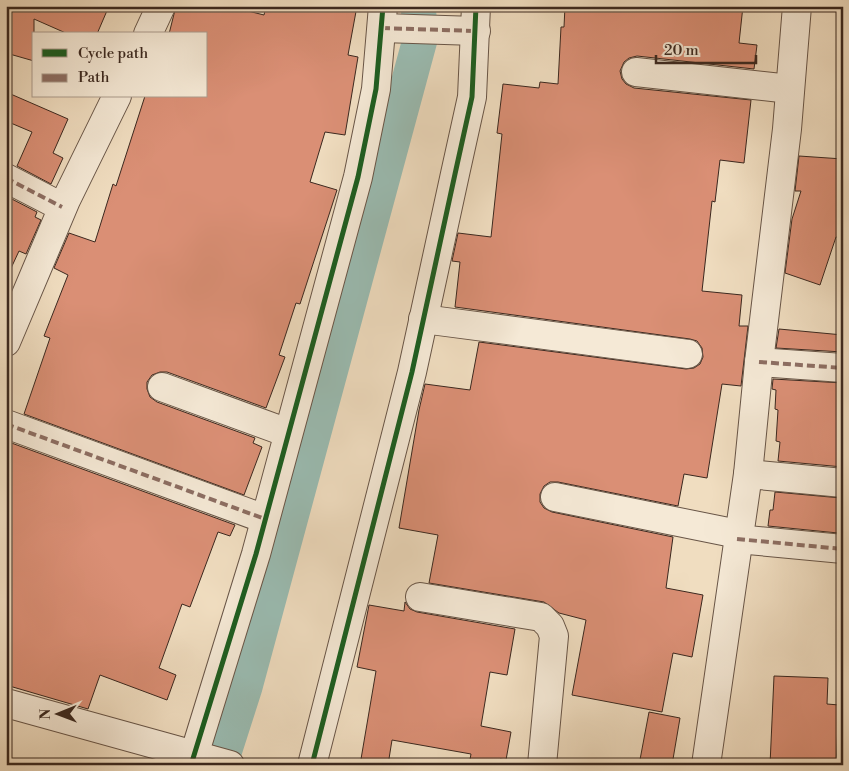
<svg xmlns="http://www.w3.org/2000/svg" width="849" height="771" font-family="'Libre Bodoni',serif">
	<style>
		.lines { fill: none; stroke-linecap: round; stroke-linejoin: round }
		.canal { stroke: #9abcb2; stroke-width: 35 }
		.building { fill: #da8f75; stroke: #3b281f }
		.minor-casing { stroke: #685547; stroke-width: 30 }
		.minor { stroke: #f5e9d6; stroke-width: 28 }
		.quiet { stroke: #8d6e63; stroke-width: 4; stroke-dasharray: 8 4; stroke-linecap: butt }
		.cycleway-casing { stroke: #f5e9d6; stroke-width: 8 }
		.cycleway { stroke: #1b5e20; stroke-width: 5 }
	</style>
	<rect width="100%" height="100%" fill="#f0ddc0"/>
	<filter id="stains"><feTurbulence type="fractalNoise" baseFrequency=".004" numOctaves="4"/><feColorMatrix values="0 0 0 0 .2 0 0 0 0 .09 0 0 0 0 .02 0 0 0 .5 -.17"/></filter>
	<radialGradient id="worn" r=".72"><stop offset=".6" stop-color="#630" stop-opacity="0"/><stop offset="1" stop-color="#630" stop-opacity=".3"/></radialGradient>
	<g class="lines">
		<path class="canal" d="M220,765L245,687L421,36L418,6"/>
	</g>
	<g class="building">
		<path d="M6,6H109L97,34H68L34,19V61L6,53V25L13,9Z"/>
		<path d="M176,6H228L264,15L266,6H357L348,55L358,57L345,135L325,132L310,182L337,190L300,304L296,303L279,355L285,357L266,408L167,372H160L152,375L147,382V389L150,397L157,402L255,438L253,443L262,447L244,495L24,414L50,338L44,336L68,275L54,268L69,233L95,242L113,184L116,186L145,96H206V34H169Z"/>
		<path d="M565,6H743L739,43L757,45L754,69L637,56L629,58L624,62L620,71L622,79L626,84L634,88L751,100L744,163L720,160L715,202L712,201L702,291L742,295L739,326H748L741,386L722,384L707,478L684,474L678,506L558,482H550L544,486L540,494V502L544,508L552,512L673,537L666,588L703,595L692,657L673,653L662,712L572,695L586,620L559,613L544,602L429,583L438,535L399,528L419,410L425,384L470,390L479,342L686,369L694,368L700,364L703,357L702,348L697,341L690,339L455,307L460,262L452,261L458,233L491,237L502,134L497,133L503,84L539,88L540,82L558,84L561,27H564Z"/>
		<path d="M6,92L68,119L53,153L63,158L51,184L17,166L32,132L6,121Z"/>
		<path d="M799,156L843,159V238L836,237L820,285L785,273L792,219L801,191H795Z"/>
		<path d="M6,196L37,212L35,217L41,220L26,254L19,251L6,279Z"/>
		<path d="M779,329L843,335V352L776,348Z"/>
		<path d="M773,379L843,383V467L778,461L780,442L776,441L778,410L775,409L776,390L772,389Z"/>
		<path d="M6,441L235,525L230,536L218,532L190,607L182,604L159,668L176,675L167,700L100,675L88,709L6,685Z"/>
		<path d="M775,492L841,498L838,533L768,526L770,510H773Z"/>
		<path d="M405,602L410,609L417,612L515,629L507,675L490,672L481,726L511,732L506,760L500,759L499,765H469L471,754L392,740L388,765H360L376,671L357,667L369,605L404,611Z"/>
		<path d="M774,676L828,678L827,704L839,705L836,765H770Z"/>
		<path d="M649,712L680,718L672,765H639Z"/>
	</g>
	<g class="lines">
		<defs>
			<g id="minor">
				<path d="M382,28L476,31"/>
				<path d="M148,34L161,6"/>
				<path d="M636,72L790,89"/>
				<path d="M6,178L62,207"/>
				<path d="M423,319L688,354"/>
				<path d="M6,342L66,200L117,96"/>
				<path d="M759,362L843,368"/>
				<path d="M162,387L288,433"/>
				<path d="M6,424L265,519"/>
				<path d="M748,474L843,483"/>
				<path d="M555,497L738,534"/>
				<path d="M737,539L843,549"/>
				<path d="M420,597L541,617L550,626L554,636L542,765"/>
				<path d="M6,703L230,765"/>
				<path d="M191,765L256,554L358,177L376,89L383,6"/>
				<path d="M312,765L412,372L455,174L472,97L476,6"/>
				<path d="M706,765L748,474L759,362L787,129L797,6"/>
			</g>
		</defs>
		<use href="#minor" class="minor-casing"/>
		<use href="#minor" class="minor"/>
		<g class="quiet">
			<path d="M382,28L476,31"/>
			<path d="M6,178L62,207"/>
			<path d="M759,362L843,368"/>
			<path d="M6,424L265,519"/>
			<path d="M737,539L843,549"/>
		</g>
		<defs>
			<g id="cycleway">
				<path d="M191,765L256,554L358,177L376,89L383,6"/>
				<path d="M312,765L412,372L455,174L472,97L476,6"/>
			</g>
		</defs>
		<use href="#cycleway" class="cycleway-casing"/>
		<use href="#cycleway" class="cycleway"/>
	</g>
	<rect width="849" height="771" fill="none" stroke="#f0ddc0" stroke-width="25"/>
	<rect x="8" y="8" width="834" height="756" fill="none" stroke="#3b281f" stroke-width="2.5"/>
	<rect x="12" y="12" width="824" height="746" fill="none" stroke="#3b281f"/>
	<rect x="32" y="32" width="175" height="65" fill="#f5e9d6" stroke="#ab9c8d"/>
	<rect x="42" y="49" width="25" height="8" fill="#1b5e20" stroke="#ab9c8d"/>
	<text x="78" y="58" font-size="15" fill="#3b281f">Cycle path</text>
	<rect x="42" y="74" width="25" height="8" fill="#8d6e63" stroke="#ab9c8d"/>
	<text x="78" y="82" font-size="15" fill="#3b281f">Path</text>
	<g transform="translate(58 714) rotate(269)" stroke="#f5e9d6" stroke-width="4" paint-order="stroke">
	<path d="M0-4L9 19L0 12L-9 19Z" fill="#3b281f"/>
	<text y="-8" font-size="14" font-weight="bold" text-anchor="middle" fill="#3b281f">N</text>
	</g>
	<path d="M656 55v8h100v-8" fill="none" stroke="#3b281f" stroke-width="2.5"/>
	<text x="664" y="55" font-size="15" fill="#3b281f" stroke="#f5e9d6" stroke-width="4" paint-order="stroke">20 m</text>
	<rect width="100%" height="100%" filter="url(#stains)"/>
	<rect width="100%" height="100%" fill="url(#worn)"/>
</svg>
